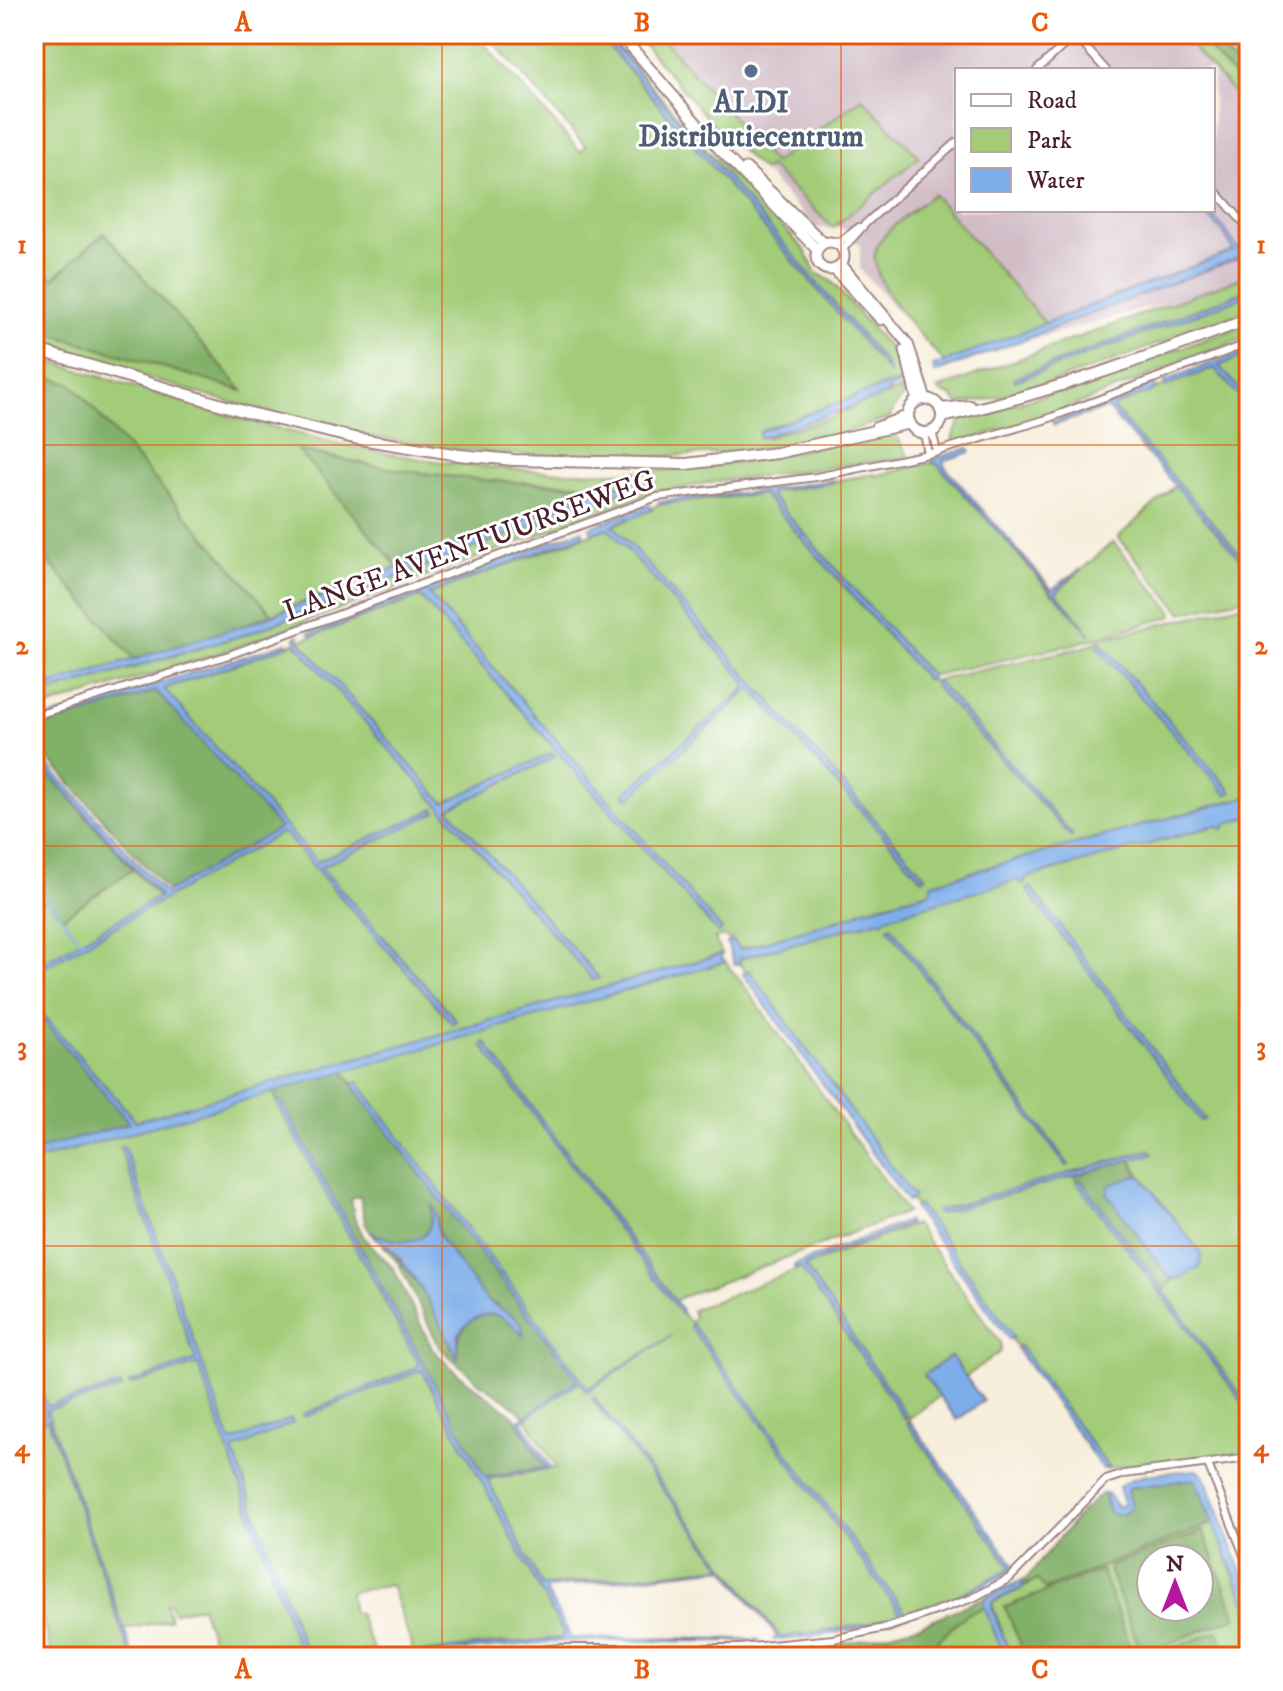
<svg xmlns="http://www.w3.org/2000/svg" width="1283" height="1691" font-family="'IM FELL DW Pica',serif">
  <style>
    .industrial { fill: #d2bdc7; fill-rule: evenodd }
    .green { fill: #a2cc78; stroke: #767652; stroke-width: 2; fill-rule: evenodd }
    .forest { fill: #81b068; stroke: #66684a; stroke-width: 2; fill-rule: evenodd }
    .water { fill: #7eaee9; stroke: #64668a; stroke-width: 2 }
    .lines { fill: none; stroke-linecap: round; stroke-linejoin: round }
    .stream { stroke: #7eaee9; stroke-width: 2 }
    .street-casing { stroke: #a08684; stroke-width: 10 }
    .secondary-casing { stroke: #a08684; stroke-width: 13 }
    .primary-casing { stroke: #a08684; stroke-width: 14 }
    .street { stroke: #fff; stroke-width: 6 }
    .secondary { stroke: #fff; stroke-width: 9 }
    .primary { stroke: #fff; stroke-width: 10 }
    .grid { fill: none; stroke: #e8590c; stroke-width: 2; stroke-opacity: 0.55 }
    .service-dot { fill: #5c6f8a; stroke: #fff; stroke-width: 3 }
    .labels { text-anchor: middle; stroke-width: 6; stroke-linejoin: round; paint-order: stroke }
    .service-label { font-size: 30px; font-weight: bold; fill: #4e5e75; stroke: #fff }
    .street-label { font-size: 30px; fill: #4a1f2b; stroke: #fff }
    .neatline { fill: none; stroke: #e8590c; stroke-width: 3 }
    .grid-label { font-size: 26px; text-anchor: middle; font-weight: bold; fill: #e8590c }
  </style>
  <rect width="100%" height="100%" fill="#fff"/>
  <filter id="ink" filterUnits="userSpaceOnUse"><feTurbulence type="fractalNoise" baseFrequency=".0125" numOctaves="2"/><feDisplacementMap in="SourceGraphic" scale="16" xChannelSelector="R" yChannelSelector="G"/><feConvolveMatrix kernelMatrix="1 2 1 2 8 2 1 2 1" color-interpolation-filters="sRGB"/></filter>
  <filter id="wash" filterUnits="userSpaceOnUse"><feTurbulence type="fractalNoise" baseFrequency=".006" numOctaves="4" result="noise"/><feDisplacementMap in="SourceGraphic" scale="32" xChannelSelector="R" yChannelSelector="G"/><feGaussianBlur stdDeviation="1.8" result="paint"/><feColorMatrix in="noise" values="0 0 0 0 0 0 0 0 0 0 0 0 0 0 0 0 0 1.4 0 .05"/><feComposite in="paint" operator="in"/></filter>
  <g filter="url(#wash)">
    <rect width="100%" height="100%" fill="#f7eedc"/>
    <path class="industrial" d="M637 34H1249V277L1200 294 945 363 860 269V245L843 228H816ZM957 70H1213V210H957Z"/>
    <path class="green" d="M34 34H476L580 152 586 147 487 34H598L888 371 885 363 604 34H607L696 138 805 250 815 272 831 281 897 357 905 381 886 385 763 430 759 433 760 436 765 438 833 417 859 404 905 388C904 401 892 406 890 418 807 447 721 456 633 457 555 458 475 454 397 441 273 420 154 379 34 344V329L242 390 104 233 52 279 34 258Z
      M635 34H658L774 163 862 98 919 157 833 228 770 167 763 171 714 126Z
      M1180 34H1195L1249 93V110Z
      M933 194 1046 324 945 363C925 339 860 278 878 244 887 228 918 207 933 194Z
      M1249 275V290L1014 379 1015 381 1249 295V310C1192 331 1134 354 1076 374 1037 387 999 400 958 404L952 396 944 394 937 389Z
      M1249 324V336L1043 418 953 444C950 433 961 428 960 418L1045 395Z
      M1249 354V597L1182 613 1118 537 1176 485 1107 408Z
      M34 357C125 383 215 413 307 436 418 464 535 476 650 471 733 468 813 447 894 432L909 457 707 483 643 496 223 652 34 711V697L247 634 636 486 488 481 386 468 299 450 398 567 272 614 72 384 34 383Z
      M929 463 944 465 963 491 1053 595 1113 542 1173 612V616L1074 644 930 676 770 495 771 492 874 474V476Z
      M763 494 926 679 933 681 1085 647 1102 639 1249 603V796L932 883 931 892 862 910 857 914 745 948 739 949 732 940 722 936 715 939 722 954 133 1123 34 1009V911L45 899 62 918 133 869 160 899 283 829 156 691 242 662 597 532C611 526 650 513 658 504Z
      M34 545 134 659 34 690Z
      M1249 817V1452L1105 1469 740 964 739 959 1017 880 1023 884 1025 878 1218 825 1225 828V824ZM1131 1159 1142 1178 1179 1279H1174L1162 1292Z
      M725 962 739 979 907 1212 682 1297 676 1300V1305L690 1323 694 1317 692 1310 915 1224 1000 1342 1001 1351 907 1420 1012 1569C941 1612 864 1633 782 1640L728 1569H712L542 1586V1592L564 1635 561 1638 414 1653 391 1585 350 1592 353 1614 358 1613 373 1649 364 1650 365 1657H218L201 1606 173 1613 170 1603 166 1604 170 1620 122 1630 132 1657H52L41 1612 34 1607V1161L272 1091 481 1480 557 1468 525 1417 443 1202 343 1071Z
      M1213 1523 1249 1610V1644L1242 1649 1244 1657H1229L1227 1653 1216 1657H1198L1224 1647 1217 1631 1152 1657H1132L1134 1656 1100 1570 1006 1607 1026 1657H1011L992 1603 1038 1580 1046 1588ZM1203 1531 1236 1617 1142 1653 1109 1567Z
      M985 1607 1004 1657H919L967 1614Z"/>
    <path class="forest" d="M1195 34H1207L1249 80V93Z
      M104 233 243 391 34 329V258L53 279Z
      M43 376 72 384 272 614 231 630 134 659 34 545V383Z
      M298 450C401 475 506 485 612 486L398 567Z
      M156 691 283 829 170 893 34 743V729Z
      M34 757 133 869 62 918 45 899 34 911Z
      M34 1009 133 1123 34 1151Z
      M343 1071 580 1380 525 1417 508 1401 481 1384 440 1348 399 1264 383 1245 392 1250 433 1305 458 1356C456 1327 472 1309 502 1316L497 1305 489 1303C473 1282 452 1260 440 1236 435 1226 436 1216 432 1206 437 1249 399 1244 371 1233L365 1223 360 1196 351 1199 354 1216 363 1236 393 1268 433 1350 458 1374 514 1416 546 1470 481 1480 272 1091Z
      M1131 1159 1139 1176 1107 1193 1169 1277 1174 1279 1162 1292 1074 1175Z
      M1195 1479 1213 1523 1045 1589 1038 1580 1023 1585 1020 1582 983 1603 985 1607 967 1614 919 1657H834L829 1646 868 1639 921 1625 1026 1579 1081 1512 1102 1493 1109 1512H1127L1129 1488Z
      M1203 1531 1236 1617 1142 1654 1108 1567ZM1151 1559H1199V1607H1151Z
      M1101 1570 1134 1656 1026 1657 1005 1607Z
      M1218 1631 1224 1647 1198 1657H1152Z"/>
    <path class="water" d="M598 34H604L641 76 885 363 890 374Z
      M1208 211 1224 228 1238 249 1248 246 1249 254 935 373 933 366 1233 251 1225 235 1205 213Z
      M1249 290V295L1015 381 1014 378Z
      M1243 351 1245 356 1219 366 1249 400V407L1214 368 1166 386 1164 381Z
      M899 383 900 385 888 390 890 394 759 438V433L763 430 887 385Z
      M1154 384 1157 389 1112 407 1249 564V569L1107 408 1054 425 1052 422Z
      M969 448 971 452 943 461 944 466 1052 589 1080 569 1056 592 1091 635 936 463 932 462V459Z
      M832 480V483L771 492 770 495 930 675 929 679H926L763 494 697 499 660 505 659 502 697 495 745 493Z
      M639 485 247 634 34 697V690L251 623 612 486Z
      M650 505 652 510 613 525 926 877 922 879 753 690H749L628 799 624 794 747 687 746 682 608 528 592 533 590 527Z
      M582 530 584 535 429 594 722 930 718 933 420 596 311 636 309 632Z
      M299 635 300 641 444 803 552 753 555 757 449 809 599 978 593 980 296 644 295 637Z
      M1100 642 1232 792 1227 795 1097 647Z
      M287 643 288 646 164 689 317 862 434 809 437 812 321 867 457 1021 452 1023 285 834 281 833 34 973V967L160 896 34 757V750L165 893 280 828 156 691 34 729V722Z
      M934 681H937L1073 835 1071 837 934 685Z
      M1249 796V817L1225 824V828L1221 829 1217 825 1026 878 1025 884 1017 880 887 917 883 922 880 920 755 954 739 959 740 964H734L727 943 732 940 739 949 745 948 857 914 862 910 930 892 932 883Z
      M1031 887 1205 1119 1201 1121 1027 890Z
      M891 926 1069 1165 1066 1166 888 928Z
      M722 954 721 959 725 962 34 1161V1151L129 1123 34 1010V1004L136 1121Z
      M749 970 914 1197 908 1202 743 974Z
      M485 1042 682 1310 681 1314 482 1045Z
      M358 1082 588 1388 671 1336 587 1392 579 1382 522 1421 551 1468 487 1479 542 1586 723 1567 592 1399 594 1397 780 1637 863 1625 901 1614 690 1327 692 1324 906 1613 953 1598 1011 1568 907 1423 910 1421 1016 1568C943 1612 859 1634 774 1640L776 1635 724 1568 549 1588 546 1591 571 1638 756 1639 761 1641H564L393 1657 474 1646 561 1638 564 1635 422 1370 304 1417 303 1414 418 1367 419 1364 277 1103 281 1101 485 1477 546 1467 518 1421 577 1380 352 1084Z
      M124 1146 231 1442 291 1419 293 1423 233 1450 307 1657H301L198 1364 130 1385 129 1383 196 1360 120 1147Z
      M1150 1150 1153 1154 938 1214 936 1211Z
      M1136 1176 1142 1177 1202 1255 1200 1267 1179 1279 1169 1277 1107 1193 1110 1185Z
      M1081 1180 1249 1406V1411L1077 1182Z
      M431 1203C439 1216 435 1221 438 1233 441 1240 485 1300 490 1303 503 1311 524 1316 523 1336 502 1310 481 1305 458 1334V1359C439 1322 423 1284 394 1252 387 1245 378 1241 371 1233 402 1245 437 1248 431 1203Z
      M919 1205 1014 1337 1009 1339 914 1208Z
      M907 1221 909 1224 805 1266 907 1416 904 1418 801 1268H794V1265Z
      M1020 1346 1108 1467 1103 1469 1016 1348Z
      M951 1356 983 1401 957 1420 924 1375Z
      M34 1371 47 1406 121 1385 122 1388 47 1410 134 1657H131L48 1420 34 1423V1420L46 1415 34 1381Z
      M1197 1470 1204 1475 1249 1590V1610L1195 1479 1129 1488 1127 1491 1132 1504 1127 1512 1117 1516 1109 1512 1104 1494 1108 1493 1117 1507 1124 1504 1119 1487C1136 1471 1175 1473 1197 1470Z
      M1020 1582 1025 1587 992 1602V1608L1011 1657H1004L983 1603 986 1598Z"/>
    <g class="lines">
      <path class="stream" d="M34 885 82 942"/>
    </g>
  </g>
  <g filter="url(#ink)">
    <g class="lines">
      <defs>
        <path id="street" d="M1074 34 1106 70
          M1037 70 1075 35
          M1213 188 1249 229
          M837 244 859 227
          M842 250 866 223 957 142
          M1248 270H1249
          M932 431 937 452
          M924 433 928 454
          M34 716 229 655 657 497 816 477 928 454 1044 420 1249 343
          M1208 1464 1249 1568
          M468 1657 559 1648H740L833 1639 889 1627 973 1598 1010 1578 1106 1480 1124 1474 1249 1458"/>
        <path id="secondary" d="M620 34 720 150 817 250
          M746 168 824 243
          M816 256a14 14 0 1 1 28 0a14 14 0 1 1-28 0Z
          M841 264 908 344 926 399
          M834 269 881 320
          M905 350 917 401"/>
        <path id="primary" d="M34 349 246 412 354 438 459 455 514 460 686 464 777 453 910 423
          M908 416a17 17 0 1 1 34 0a17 17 0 1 1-34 0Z
          M940 409 970 406
          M942 417C1047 394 1149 357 1249 319
          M876 428 908 416"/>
      </defs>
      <use href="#street" class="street-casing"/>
      <use href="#secondary" class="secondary-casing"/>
      <use href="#primary" class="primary-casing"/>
      <use href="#street" class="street"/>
      <use href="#secondary" class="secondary"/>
      <use href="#primary" class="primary"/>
    </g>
  </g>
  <path class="grid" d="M442 34V1657M841 34V1657M34 445H1249M34 846H1249M34 1246H1249"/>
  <circle class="service-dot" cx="751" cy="71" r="8"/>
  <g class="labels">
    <g class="service-label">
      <text x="751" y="112">ALDI<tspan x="751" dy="34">Distributiecentrum</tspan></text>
    </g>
    <g class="street-label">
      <text transform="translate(469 545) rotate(-20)" y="10">LANGE AVENTUURSEWEG</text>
    </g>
  </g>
  <rect width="1283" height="1691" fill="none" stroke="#fff" stroke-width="88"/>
  <rect x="955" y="68" width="260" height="144" fill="#ffffff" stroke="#b7a5aa" stroke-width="2"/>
  <rect x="971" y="94" width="40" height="12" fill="#ffffff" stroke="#b7a5aa" stroke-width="2"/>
  <text x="1027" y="108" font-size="24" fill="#4a1f2b">Road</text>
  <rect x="971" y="128" width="40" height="24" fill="#a2cc78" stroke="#b7a5aa" stroke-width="2"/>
  <text x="1027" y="148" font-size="24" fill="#4a1f2b">Park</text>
  <rect x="971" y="168" width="40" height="24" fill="#7eaee9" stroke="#b7a5aa" stroke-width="2"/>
  <text x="1027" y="188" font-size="24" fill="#4a1f2b">Water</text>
  <g transform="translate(1175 1583)"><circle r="38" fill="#ffffff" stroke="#b7a5aa" stroke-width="2"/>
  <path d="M0-6L14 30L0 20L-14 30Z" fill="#b5179e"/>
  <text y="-12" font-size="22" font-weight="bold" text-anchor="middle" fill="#4a1f2b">N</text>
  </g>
  <rect x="44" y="44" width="1195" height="1603" class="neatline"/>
  <g class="grid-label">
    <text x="243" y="31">A</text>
    <text x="642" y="31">B</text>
    <text x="1040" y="31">C</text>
    <text x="22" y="253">1</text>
    <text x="1261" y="253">1</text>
    <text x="22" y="654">2</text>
    <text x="1261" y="654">2</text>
    <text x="22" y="1055">3</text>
    <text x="1261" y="1055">3</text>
    <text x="22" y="1456">4</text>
    <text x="1261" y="1456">4</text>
    <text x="243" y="1678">A</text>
    <text x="642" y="1678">B</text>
    <text x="1040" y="1678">C</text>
  </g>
</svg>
